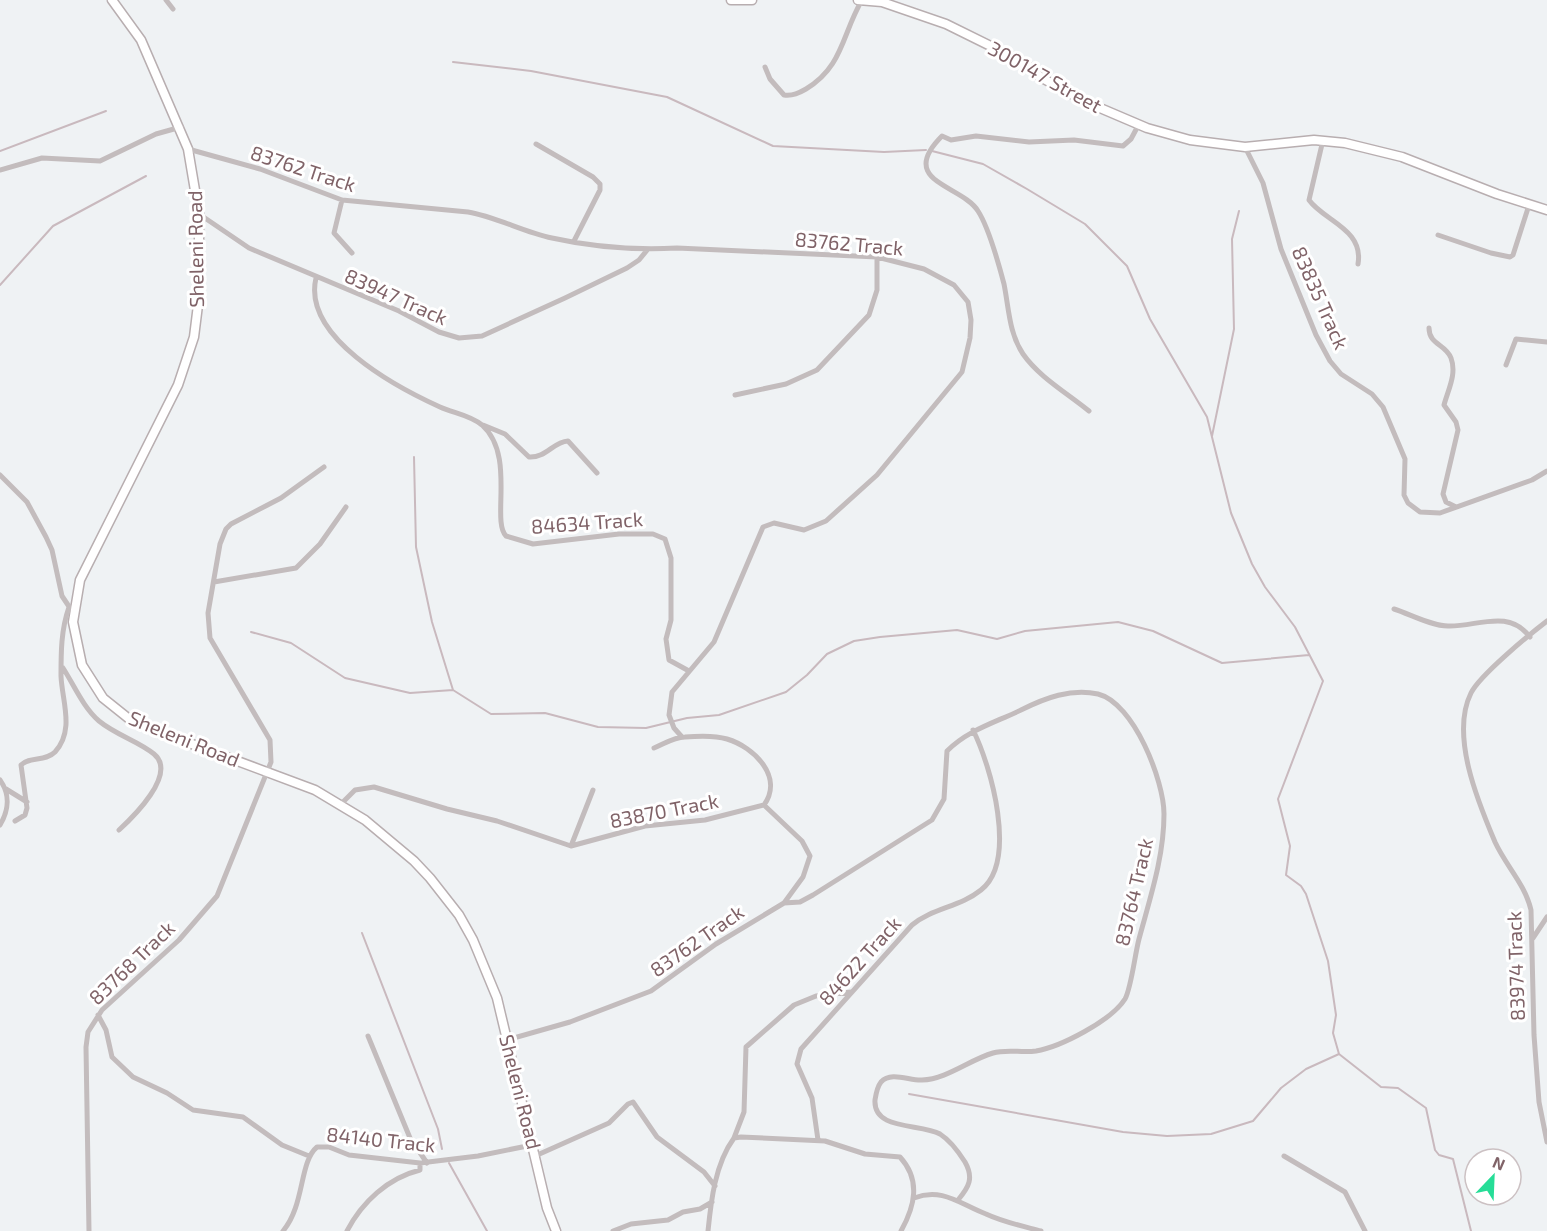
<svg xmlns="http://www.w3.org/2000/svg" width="1547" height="1231" font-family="'Exo 2',sans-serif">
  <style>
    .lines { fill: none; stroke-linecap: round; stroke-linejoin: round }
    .stream { stroke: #c9b9be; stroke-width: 2 }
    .secondary-casing { stroke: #b8aeb0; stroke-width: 11 }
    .street { stroke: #c3bcbd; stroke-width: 5 }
    .secondary { stroke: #fff; stroke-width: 8 }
    .labels { text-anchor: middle; stroke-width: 6; stroke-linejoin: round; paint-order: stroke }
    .street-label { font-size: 20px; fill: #806368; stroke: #fff }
  </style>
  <rect width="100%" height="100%" fill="#eff2f4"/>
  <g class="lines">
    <path class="stream" d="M453 62 531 71 667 97 773 146 884 152 926 150
      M0 151 106 111
      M932 151 983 164 1027 189 1085 224 1127 266 1150 319 1207 417 1231 513 1252 564 1265 587 1295 627 1323 681 1278 799 1290 846 1286 875 1301 886 1306 894 1328 961 1336 1015 1333 1033 1339 1054 1381 1087 1398 1088 1426 1108 1435 1150 1439 1155 1453 1159 1471 1231
      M0 285 53 226 146 176
      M1212 436 1234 329 1232 239 1239 211
      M414 457 416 547 432 622 453 690 491 714 545 713 598 727 646 728 687 718 719 715 786 692 807 675 827 654 854 641 880 637 957 630 997 639 1025 631 1118 622 1153 631 1222 663 1309 655
      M251 632 291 643 345 678 410 693 453 690
      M362 933 438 1129 442 1149
      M909 1094 1123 1132 1167 1136 1211 1134 1253 1121 1281 1088 1306 1069 1339 1054
      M449 1163 487 1231"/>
    <defs>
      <path id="secondary" d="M112 0 141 40 188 149 199 214V297L194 337 178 385 80 580 73 622 82 665 103 698 133 722 315 790 365 820 414 861 430 878 459 915 473 940 497 998 547 1208 556 1231
        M731 0H752
        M858 0 882 2 946 24 1021 61 1042 78 1086 102 1147 128 1190 140 1245 147 1314 140 1345 143 1402 157 1497 194 1547 210"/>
    </defs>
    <use href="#secondary" class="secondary-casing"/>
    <path class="street" d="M166 0 173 9
      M765 67 770 79 784 95C793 96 799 93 806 89 843 67 842 34 862 0
      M1323 140 1309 200C1324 221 1364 229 1358 264
      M536 144 593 177 600 184V190L574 241
      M1245 147 1263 183 1281 249 1316 335 1330 361 1341 374 1372 394 1383 407 1405 459 1404 495 1408 503 1420 512 1440 513 1532 480 1547 471
      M188 149 260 169 342 200 468 212C497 217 523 232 552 238 592 247 637 250 677 248L877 257 924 269 954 285 968 302 971 320 970 338 962 372 877 475 826 521 804 530 774 523 763 527 714 642 672 692 669 715 674 728 682 737
      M0 170 42 158 100 161 156 134 181 127
      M342 200 334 233 352 253
      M199 214 249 248 399 311 439 332 459 338 482 336 565 298 627 268 639 260 648 249
      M1438 235 1491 253 1510 257 1513 255 1529 205
      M316 278C302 337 396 387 440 407 453 413 470 415 482 425 516 455 491 521 506 536L533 544 619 534H653L665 539 671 558V620L666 639 669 660 689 671
      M1429 328C1429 345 1446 344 1451 358 1457 374 1448 390 1444 405L1456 422 1458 430 1443 494 1446 502 1454 506
      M1506 365 1516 339 1547 342
      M735 395 786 384 817 370 869 315 877 290V257
      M1089 411C1067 393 1039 377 1023 354 1009 333 1009 309 1004 284 999 265 989 228 978 211 962 185 896 182 942 136L951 140 976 136 1029 142 1074 140 1123 146 1131 139 1139 124
      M483 425 505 434 529 457C546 458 553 442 568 441L597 473
      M0 475 27 502 46 537 52 550 62 596 70 608
      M214 582 296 568 320 544 346 507
      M1394 609C1410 614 1431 626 1448 626 1477 627 1508 608 1530 637
      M1547 621C1530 634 1480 675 1471 693 1450 735 1478 802 1495 842 1506 866 1525 884 1531 910L1534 1035 1539 1102 1547 1142
      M63 668C74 685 83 707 99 721 116 735 138 741 154 754 178 774 132 818 119 830
      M0 780C10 794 9 810 0 825
      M6 789 27 802
      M341 804 355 790 374 787 447 809 497 821 571 846 645 826 705 820 764 805C784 777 754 747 727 739 714 735 697 736 685 737 674 737 664 744 654 748
      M15 821 25 815 27 808 21 765C30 756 45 762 55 752 75 730 62 701 61 676 61 652 61 630 69 607
      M571 846 593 790
      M784 903 800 902 813 895 932 820 944 799 947 751C968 730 994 723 1021 710 1045 698 1071 688 1098 694 1134 703 1164 781 1164 814 1164 857 1150 898 1139 939 1135 954 1131 989 1125 999 1111 1021 1060 1047 1036 1051 1022 1053 1006 1049 993 1053 969 1060 947 1079 922 1080 910 1081 891 1071 881 1082 877 1087 876 1094 875 1100 873 1131 921 1123 940 1134 951 1141 958 1151 965 1162 974 1178 969 1187 958 1200
      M1533 938 1547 917
      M98 1015 106 1030 112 1057 133 1077 167 1093 193 1110 243 1117 282 1145 309 1156
      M368 1036 410 1138 427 1163
      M507 1040 570 1022 651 991 716 944 784 903 803 877 810 856 802 841 764 805
      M734 1138 744 1112 746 1047 794 1005 816 996 851 992
      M818 1140 812 1098 797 1064 801 1049 912 925C932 908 960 907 981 890 1018 861 991 766 973 730
      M535 1156 609 1123 628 1104 633 1102 657 1137 704 1172 715 1186
      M1284 1156 1345 1192 1365 1231
      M914 1198C942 1187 960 1204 986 1214 1003 1222 1022 1226 1041 1231
      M89 1231 86 1047 88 1032 102 1010 179 940 217 896 271 762 270 740 210 638 208 613 220 544 226 529 231 524 281 498 324 467
      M283 1231C305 1205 299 1162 317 1147H329L349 1155 420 1163 478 1156 532 1145
      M347 1231C362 1202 388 1178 420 1170V1163
      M613 1231 631 1224 668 1220 683 1212 700 1209 712 1202
      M708 1231C711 1201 715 1164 734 1138L741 1137 825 1141 865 1154 900 1157C921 1180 915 1206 901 1231"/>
    <use href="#secondary" class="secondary"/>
  </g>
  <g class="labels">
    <g class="street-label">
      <text transform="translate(1045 77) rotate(29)" y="7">300147 Street</text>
      <text transform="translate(303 169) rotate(18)" y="7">83762 Track</text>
      <text transform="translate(849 244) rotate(5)" y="7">83762 Track</text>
      <text transform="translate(196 249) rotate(-91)" y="7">Sheleni Road</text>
      <text transform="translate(396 297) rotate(24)" y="7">83947 Track</text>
      <text transform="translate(1320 298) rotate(66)" y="7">83835 Track</text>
      <text transform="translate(587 523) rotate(-4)" y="7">84634 Track</text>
      <text transform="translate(184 739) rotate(22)" y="7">Sheleni Road</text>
      <text transform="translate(664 811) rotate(-11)" y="7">83870 Track</text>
      <text transform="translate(1134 892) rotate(-77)" y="7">83764 Track</text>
      <text transform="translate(697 941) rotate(-35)" y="7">83762 Track</text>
      <text transform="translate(860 961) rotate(-48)" y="7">84622 Track</text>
      <text transform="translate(132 963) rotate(-44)" y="7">83768 Track</text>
      <text transform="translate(1516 966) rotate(-92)" y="7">83974 Track</text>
      <text transform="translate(520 1092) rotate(76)" y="7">Sheleni Road</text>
      <text transform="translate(381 1140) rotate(6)" y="7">84140 Track</text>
    </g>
  </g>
  <g transform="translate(1493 1177) rotate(23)"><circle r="28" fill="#ffffff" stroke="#ccc1c3" stroke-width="1.5"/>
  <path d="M0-4.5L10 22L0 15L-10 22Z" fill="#26dd97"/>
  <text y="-9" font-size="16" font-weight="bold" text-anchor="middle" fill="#806368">N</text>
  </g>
</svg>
